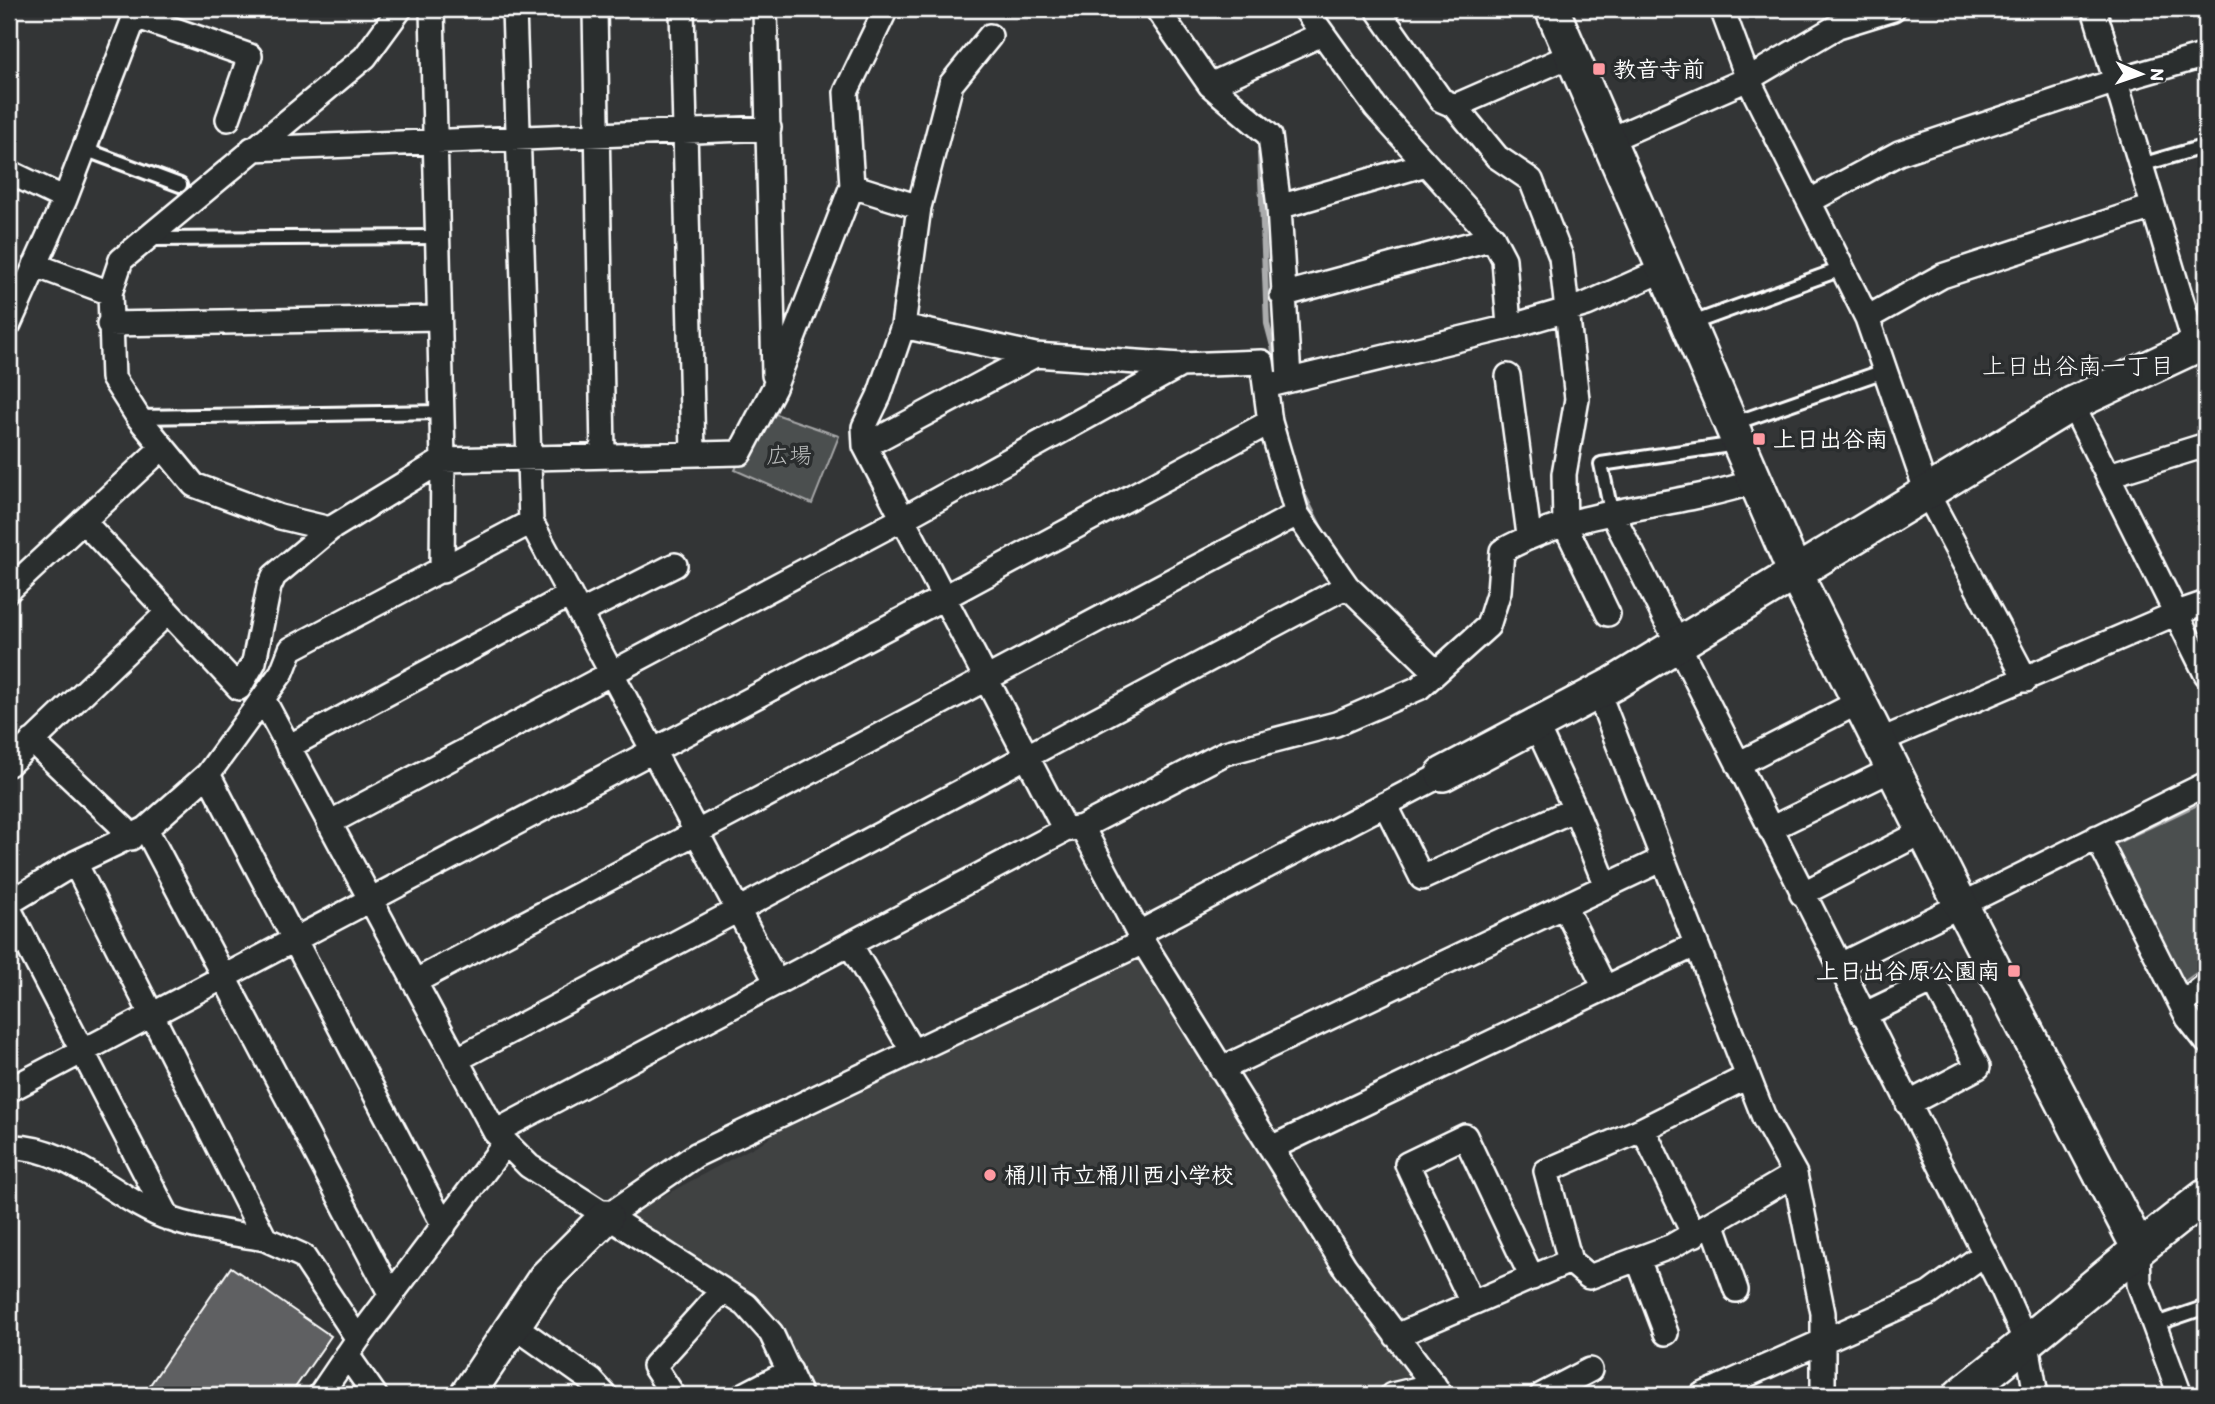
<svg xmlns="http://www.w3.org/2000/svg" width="2215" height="1404" font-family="Itim,'Klee One',sans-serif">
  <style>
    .built { fill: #404243 }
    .green { fill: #4c4f50; stroke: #a6a7a8; stroke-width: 2 }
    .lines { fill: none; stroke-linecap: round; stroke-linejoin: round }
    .stream { stroke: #abacad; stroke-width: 6 }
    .building { fill: #5f6162; stroke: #fff; stroke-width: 2 }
    .lane-casing { stroke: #fff; stroke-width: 18 }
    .street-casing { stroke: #fff; stroke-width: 28 }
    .secondary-casing { stroke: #fff; stroke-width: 38 }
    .lane { stroke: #2a2d2e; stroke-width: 12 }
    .street { stroke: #2a2d2e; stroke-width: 23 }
    .secondary { stroke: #2a2d2e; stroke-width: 33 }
    .poi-dot { fill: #ff9aa2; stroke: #2a2d2e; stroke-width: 2.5 }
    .labels { text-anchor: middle; stroke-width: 7; stroke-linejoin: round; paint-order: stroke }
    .poi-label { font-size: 23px; font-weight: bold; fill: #fff; stroke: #2a2d2e; text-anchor: start }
    .park-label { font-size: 23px; fill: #b7b9b9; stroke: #2a2d2e }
    .neighbourhood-label { font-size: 24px; fill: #fff; stroke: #2a2d2e }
  </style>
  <rect width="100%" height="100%" fill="#333536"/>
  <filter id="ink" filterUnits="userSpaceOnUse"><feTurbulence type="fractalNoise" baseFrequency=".0143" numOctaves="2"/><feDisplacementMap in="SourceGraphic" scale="14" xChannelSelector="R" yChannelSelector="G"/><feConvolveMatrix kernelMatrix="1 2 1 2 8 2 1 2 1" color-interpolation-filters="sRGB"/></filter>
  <g filter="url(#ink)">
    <path class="built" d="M1136 957 1144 958 1366 1318 1413 1377 1411 1385 1366 1395H813L784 1331 739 1288 631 1226 632 1213 770 1138 773 1129Z"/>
    <path class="green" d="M764 410 839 436 812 504 735 470Z
      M2206 801V966L2182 983 2113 845Z"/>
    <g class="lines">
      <path class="stream" d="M1260 153 1267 324 1275 354 1276 378
        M1301 490 1321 530"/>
    </g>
    <path class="building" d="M231 1267 331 1336 290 1395H143Z"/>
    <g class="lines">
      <defs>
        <path id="lane" d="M84 149 180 185
          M2141 165 2206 146
          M151 239 437 237
          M1690 324 1844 268
          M138 417 442 412
          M1732 424 1884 371
          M1611 511 1601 464 1723 446 1737 438
          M2156 1324 2206 1307"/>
        <path id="street" d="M400 9 365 57 121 260 110 293 113 378 138 417 194 485 280 517 330 529 443 460 740 453 774 388 852 186 846 92 886 9
          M432 9 443 460 442 571
          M514 9 531 522 777 983
          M595 9 603 454
          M682 9 693 452
          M765 9 774 375
          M1157 9 1210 85 1270 136 1279 207 1289 379
          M1305 9 1376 108 1493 238 1504 259 1509 327
          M1377 9 1441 100 1455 106 1497 157 1531 180 1561 257 1577 399 1564 474 1565 525 1608 614
          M1722 9 1748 79 1867 318 1927 493 2026 680
          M2094 9 2195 345
          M135 16 250 56 228 119
          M1210 85 1322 34
          M1455 106 1572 55
          M1609 140 1748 79 1838 26 1893 9
          M252 149 769 128
          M9 172 65 199
          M852 186 919 207
          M1810 201 1899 153 2116 81 2206 55
          M1279 207 1426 164
          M35 265 110 293
          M1282 295 1493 238
          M1867 318 1942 276 2153 207
          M9 324 65 199 135 16V9
          M109 324 439 318
          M903 326 1035 355 1181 365 1262 362 1270 422 1297 514 1347 586 1436 672
          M1035 355 865 446 1065 830
          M1508 376 1529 535
          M1274 384 1509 327 1587 304 1663 270
          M2072 404 2206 674
          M865 446 864 427 879 396 903 326 919 207 951 84 990 36
          M2109 475 2206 445
          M1611 511 2003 1290 2027 1344 2036 1395
          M83 521 239 688 254 662 269 587 274 576 330 529
          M9 590 163 447
          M580 613 675 565
          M1598 692 1765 1120 1795 1174 1823 1313V1395
          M263 699 495 1132 529 1166 746 1305 771 1333 800 1395
          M32 741 124 828 131 838
          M1879 741 2177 613 2206 603
          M288 747 570 595
          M9 764 168 612
          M1738 764 1859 702
          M208 774 444 1226
          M1385 804 1422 878 1575 809 1536 725
          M1575 809 1606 886
          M329 823 904 518 1181 365
          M1082 827 1143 942 1345 1267 1441 1395
          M146 829 391 1295
          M1770 829 1893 769
          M2097 837 2188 1018 2206 1041
          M75 863 265 1239 303 1256 358 1339
          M1802 894 1924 831
          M9 903 75 863 146 829 208 774 282 672 291 649 531 522
          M1564 906 1605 988
          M9 909 169 1219
          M1139 933 1443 774
          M850 944 913 1052
          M1838 966 2206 784
          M414 982 1297 514
          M2182 1004 2206 985
          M1863 1015 1934 981 1978 1067 1908 1104
          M456 1060 1347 586
          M1221 1069 1661 860
          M9 1090 945 597 1270 422
          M1643 1129 1694 1235
          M495 1132 1065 830 1082 827 1225 753 1336 724 1419 688 1488 626 1499 591 1502 551C1581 506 1672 509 1756 481
          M9 1147C68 1144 116 1201 170 1219 200 1230 234 1233 265 1239
          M1271 1148 1695 945
          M606 1217 696 1155 1143 942
          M1713 1225 1736 1290
          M2138 1247 2139 1284 2180 1395
          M1638 1259 1666 1333
          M1570 1261 1546 1171 1643 1129 1747 1077
          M1472 1303 1407 1164 1465 1136 1532 1278
          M513 1325 592 1381 605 1395
          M1396 1336 1570 1261 1589 1277 1672 1246 1795 1174
          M347 1355 375 1395
          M320 1395 358 1339 504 1145
          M673 1395 654 1366 722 1291
          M744 1395 790 1371
          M1392 1395 1434 1385
          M1542 1395 1590 1370
          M1702 1395 1929 1294 1984 1254"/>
        <path id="secondary" d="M1552 9 1795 573 1961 905 2138 1247
          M1443 774 1613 684 2072 404 2206 341
          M467 1395 545 1278 606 1217
          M1960 1395C2044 1331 2121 1260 2206 1196"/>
      </defs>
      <use href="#lane" class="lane-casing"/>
      <use href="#street" class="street-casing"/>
      <use href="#secondary" class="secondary-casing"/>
      <use href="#lane" class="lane"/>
      <use href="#street" class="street"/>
      <use href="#secondary" class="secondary"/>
    </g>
  </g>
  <g class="poi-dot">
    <rect x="1592" y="62" width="14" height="14" rx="3.5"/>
    <rect x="1752" y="432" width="14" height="14" rx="3.5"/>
    <rect x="2007" y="964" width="14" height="14" rx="3.5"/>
    <circle cx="990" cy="1175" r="7"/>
  </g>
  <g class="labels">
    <g class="poi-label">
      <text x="1613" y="77">教音寺前</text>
      <text x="1773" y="447">上日出谷南</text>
      <text x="2000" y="979" text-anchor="end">上日出谷原公園南</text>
      <text x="1004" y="1183">桶川市立桶川西小学校</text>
    </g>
    <g class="park-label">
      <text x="789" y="463">広場</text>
    </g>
    <g class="neighbourhood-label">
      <text x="2078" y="374">上日出谷南一丁目</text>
    </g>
  </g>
  <rect width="2215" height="1404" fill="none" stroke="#2a2d2e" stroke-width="35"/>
  <rect x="18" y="18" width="2180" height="1369" fill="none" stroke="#fff" stroke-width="2.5" filter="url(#ink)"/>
  <g transform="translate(2141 74) rotate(92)" stroke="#2a2d2e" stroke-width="5" paint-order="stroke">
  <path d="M0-5L12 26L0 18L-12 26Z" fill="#ffffff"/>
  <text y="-10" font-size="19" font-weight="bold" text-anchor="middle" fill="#ffffff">N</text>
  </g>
</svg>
